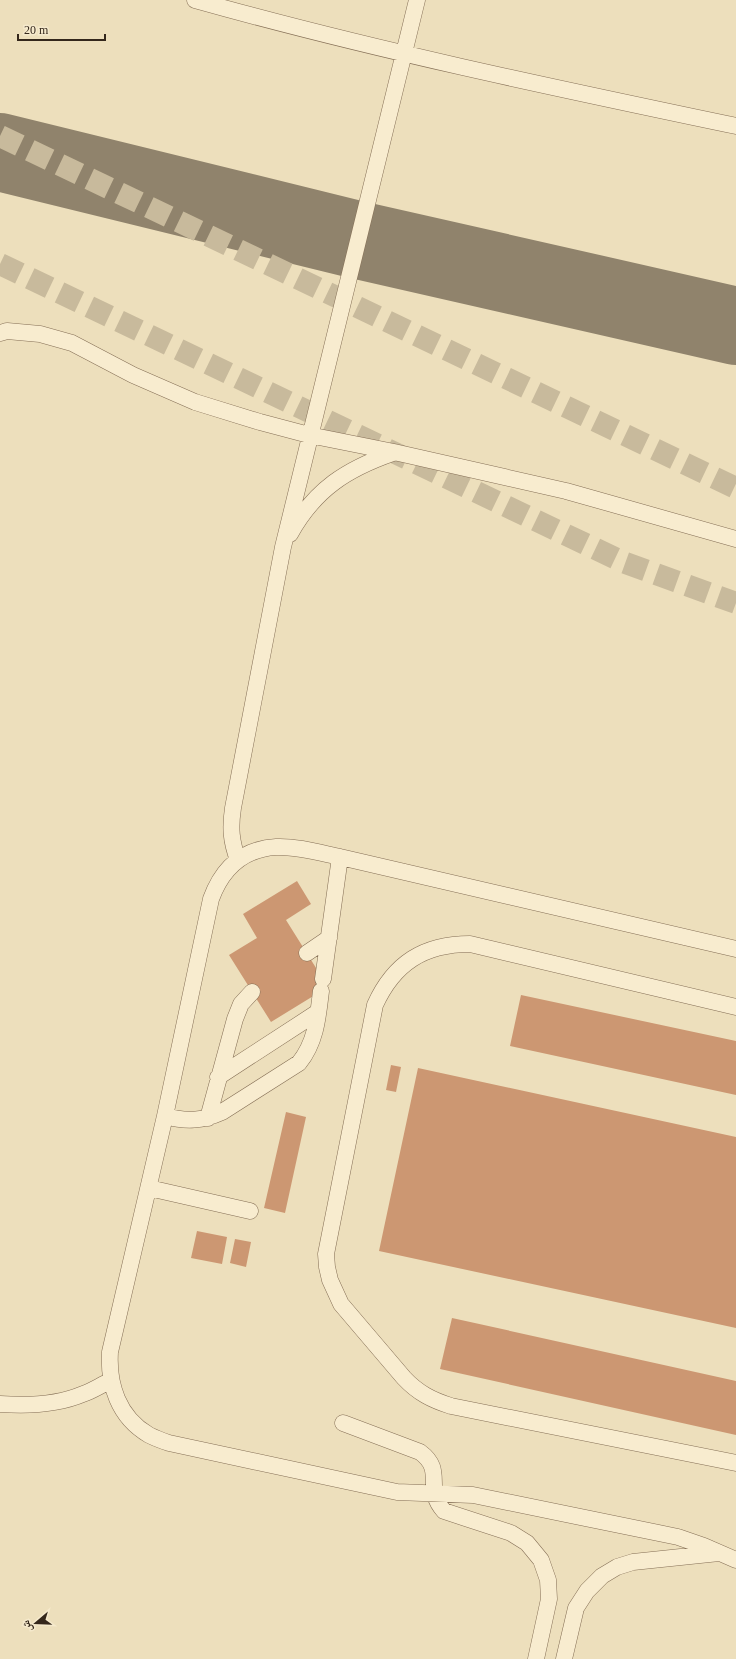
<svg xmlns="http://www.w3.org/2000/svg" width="736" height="1659" font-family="'Times New Roman','Noto Naskh Arabic',serif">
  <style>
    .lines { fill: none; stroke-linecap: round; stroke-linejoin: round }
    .taxiway { stroke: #90836c; stroke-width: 78 }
    .building { fill: #cc9772 }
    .primary-tunnel { stroke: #c8ba9c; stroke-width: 22; stroke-dasharray: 22 11; stroke-linecap: butt }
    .lane-casing { stroke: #856f56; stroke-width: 17 }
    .lane { stroke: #f8eccf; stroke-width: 16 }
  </style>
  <rect width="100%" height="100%" fill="#eddfbc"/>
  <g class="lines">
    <path class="taxiway" d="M0 152 358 240 736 326"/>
  </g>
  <path class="building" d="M297 881 311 904 286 920 328 987 271 1022 229 955 257 938 243 914Z
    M521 995 736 1041V1095L510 1046Z
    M391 1065 401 1067 396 1092 386 1090Z
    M418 1068 736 1137V1328L379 1251Z
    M286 1112 306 1117 285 1213 264 1208Z
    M197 1231 227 1237 222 1264 191 1258Z
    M235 1239 251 1242 246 1267 230 1263Z
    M452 1318 736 1381V1435L440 1369Z"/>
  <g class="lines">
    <path class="primary-tunnel" d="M0 136 736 488
      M0 264 623 562 736 603"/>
    <defs>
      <path id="lane" d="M195 0C373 50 555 88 736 126
        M0 333 7 331 40 334 72 343 133 375 195 402 260 422 309 435 394 452 566 491 736 539
        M290 534C315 489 347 469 393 453
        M238 860C231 841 230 828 233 808L283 547 417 0
        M736 949 340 857C321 853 296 846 276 847 242 849 222 869 211 899L165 1116 110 1352C108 1384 118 1417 149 1435 155 1438 163 1441 169 1443L397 1492 473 1495 678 1537 704 1546 736 1560
        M307 953 329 938
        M323 979 340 857
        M736 1007 470 944C424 944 394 963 375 1005L326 1254 327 1267 330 1280 341 1304 404 1378C418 1393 432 1400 451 1406L736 1463
        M218 1077 318 1012
        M165 1116C186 1122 202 1121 222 1112L299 1063C316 1042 318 1017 321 991
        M208 1118 235 1019 241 1004 252 992
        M149 1188 250 1211
        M0 1404C27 1406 57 1405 83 1394 92 1391 101 1385 110 1381
        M343 1423 420 1452C446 1471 423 1488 444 1511L511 1533 527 1543 541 1560 548 1580 549 1599 536 1659
        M564 1659 576 1608 587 1591 602 1576 617 1567 633 1562 719 1553"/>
    </defs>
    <use href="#lane" class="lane-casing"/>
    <use href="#lane" class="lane"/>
  </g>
  <g transform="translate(36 1623) rotate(251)" stroke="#f5e9cc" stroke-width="3" paint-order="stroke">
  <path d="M0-3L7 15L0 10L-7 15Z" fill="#34271b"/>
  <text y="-6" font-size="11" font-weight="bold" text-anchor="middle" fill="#34271b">ش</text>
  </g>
  <path d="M18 34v6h87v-6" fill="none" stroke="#34271b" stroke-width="2"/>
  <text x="24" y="34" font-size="12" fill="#34271b" stroke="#f5e9cc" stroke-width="3" paint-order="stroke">20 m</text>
</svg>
